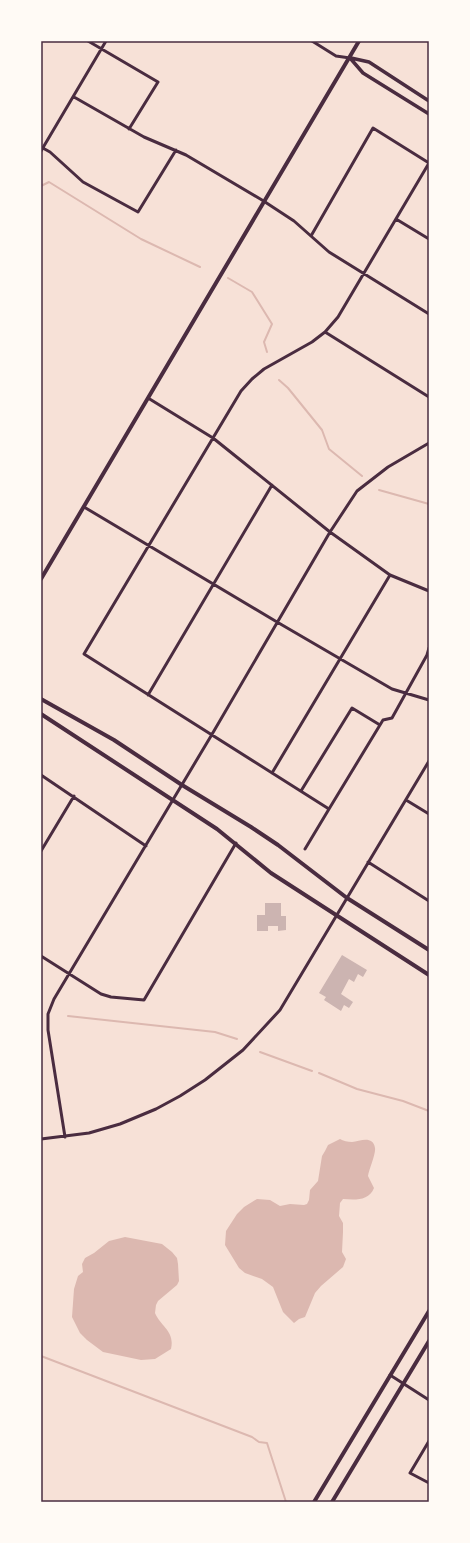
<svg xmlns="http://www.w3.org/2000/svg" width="470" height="1543" font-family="Mulish,sans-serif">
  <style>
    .water { fill: #dcb8b0 }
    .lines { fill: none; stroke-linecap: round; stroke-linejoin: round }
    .stream { stroke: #dcb8b0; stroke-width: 2 }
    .building { fill: #ccb4b1 }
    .minor { stroke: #4a2c40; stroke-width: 3 }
    .tertiary { stroke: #4a2c40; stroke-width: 3.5 }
    .secondary { stroke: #4a2c40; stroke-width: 4 }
    .neatline { fill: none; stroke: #4a2c40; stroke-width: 1.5 }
  </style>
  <rect width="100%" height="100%" fill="#f7e1d7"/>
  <path class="water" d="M340 1139C343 1141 348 1142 352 1142 360 1141 373 1135 375 1148 376 1154 369 1169 368 1176L374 1188C369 1201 355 1200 343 1199L340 1203 339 1216 343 1223V1232L342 1252 346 1259 343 1267 321 1286 315 1293 305 1317 299 1319 294 1323 283 1312 273 1287 262 1279 245 1273 239 1268 225 1245 226 1231 237 1214 244 1207 257 1199 270 1200 280 1206 290 1204 304 1205 307 1204 309 1200 310 1190 318 1181 322 1156 325 1151 328 1145Z
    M125 1237 162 1244 172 1252 177 1258 178 1264 179 1281 177 1285 158 1301 156 1305 155 1313C161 1327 175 1331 171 1349L155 1359 141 1360 103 1352 87 1340 80 1333 72 1317 74 1289 78 1276 83 1272 82 1264 85 1258 94 1253 109 1241Z"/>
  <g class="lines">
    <path class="stream" d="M41 186 49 182 141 239 200 267
      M228 278 252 292 272 324 264 342 267 352
      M279 380 288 388 322 430 329 449 362 476
      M379 490 429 504
      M68 1016 215 1032 237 1039
      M260 1052 312 1071
      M319 1073 357 1089 403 1101 429 1111
      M41 1356 252 1437 259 1442 267 1443 286 1502"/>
  </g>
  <path class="building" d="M265 903H281V916H286V930L278 931V926H268V931H257V915H265Z
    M342 955 367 970 363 977 358 974 354 982 349 979 341 994 353 1002 349 1008 344 1005 341 1011 324 1000 326 997 319 993Z"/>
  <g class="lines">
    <path class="minor" d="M88 41 158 82 129 129
      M312 41 336 56 350 58
      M74 97 144 137 186 155 262 200 294 221 329 252 429 314
      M41 147 50 152 83 182 138 212 176 150
      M41 151 106 41
      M429 163 338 317 325 332 312 342 264 369 252 379 241 391 84 654 329 809 383 720 392 718 427 655 429 648
      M396 219 429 239
      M311 236 373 128 429 163
      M325 332 429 397
      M148 398 213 438 330 532 390 575 429 591
      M84 507 277 622 392 689 429 700
      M148 695 272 485
      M272 773 390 575
      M41 775 146 846
      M301 791 352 708 380 725
      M406 800 429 814
      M305 849 329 809
      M41 851 74 796
      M368 862 429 901
      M41 956 101 994 111 997 144 1000 236 843
      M65 1137 48 1030V1014L54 999 211 736 330 532 357 491 388 467 429 443
      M41 1139 89 1133 120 1124 156 1109 180 1096 205 1080 243 1050 280 1010 429 761
      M390 1375 429 1400
      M429 1441 410 1473 429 1483"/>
    <path class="tertiary" d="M350 58 363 73 429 114
      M351 58 369 62 429 101"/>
    <path class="secondary" d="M41 579 359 41
      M41 699 114 740 182 785 251 827 278 845 347 898 429 950
      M41 714 217 829 271 873 429 975
      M314 1502 429 1311
      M332 1502 429 1341"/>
  </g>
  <rect width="470" height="1543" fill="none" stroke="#fffaf5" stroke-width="84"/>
  <rect x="42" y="42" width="386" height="1459" class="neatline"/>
</svg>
